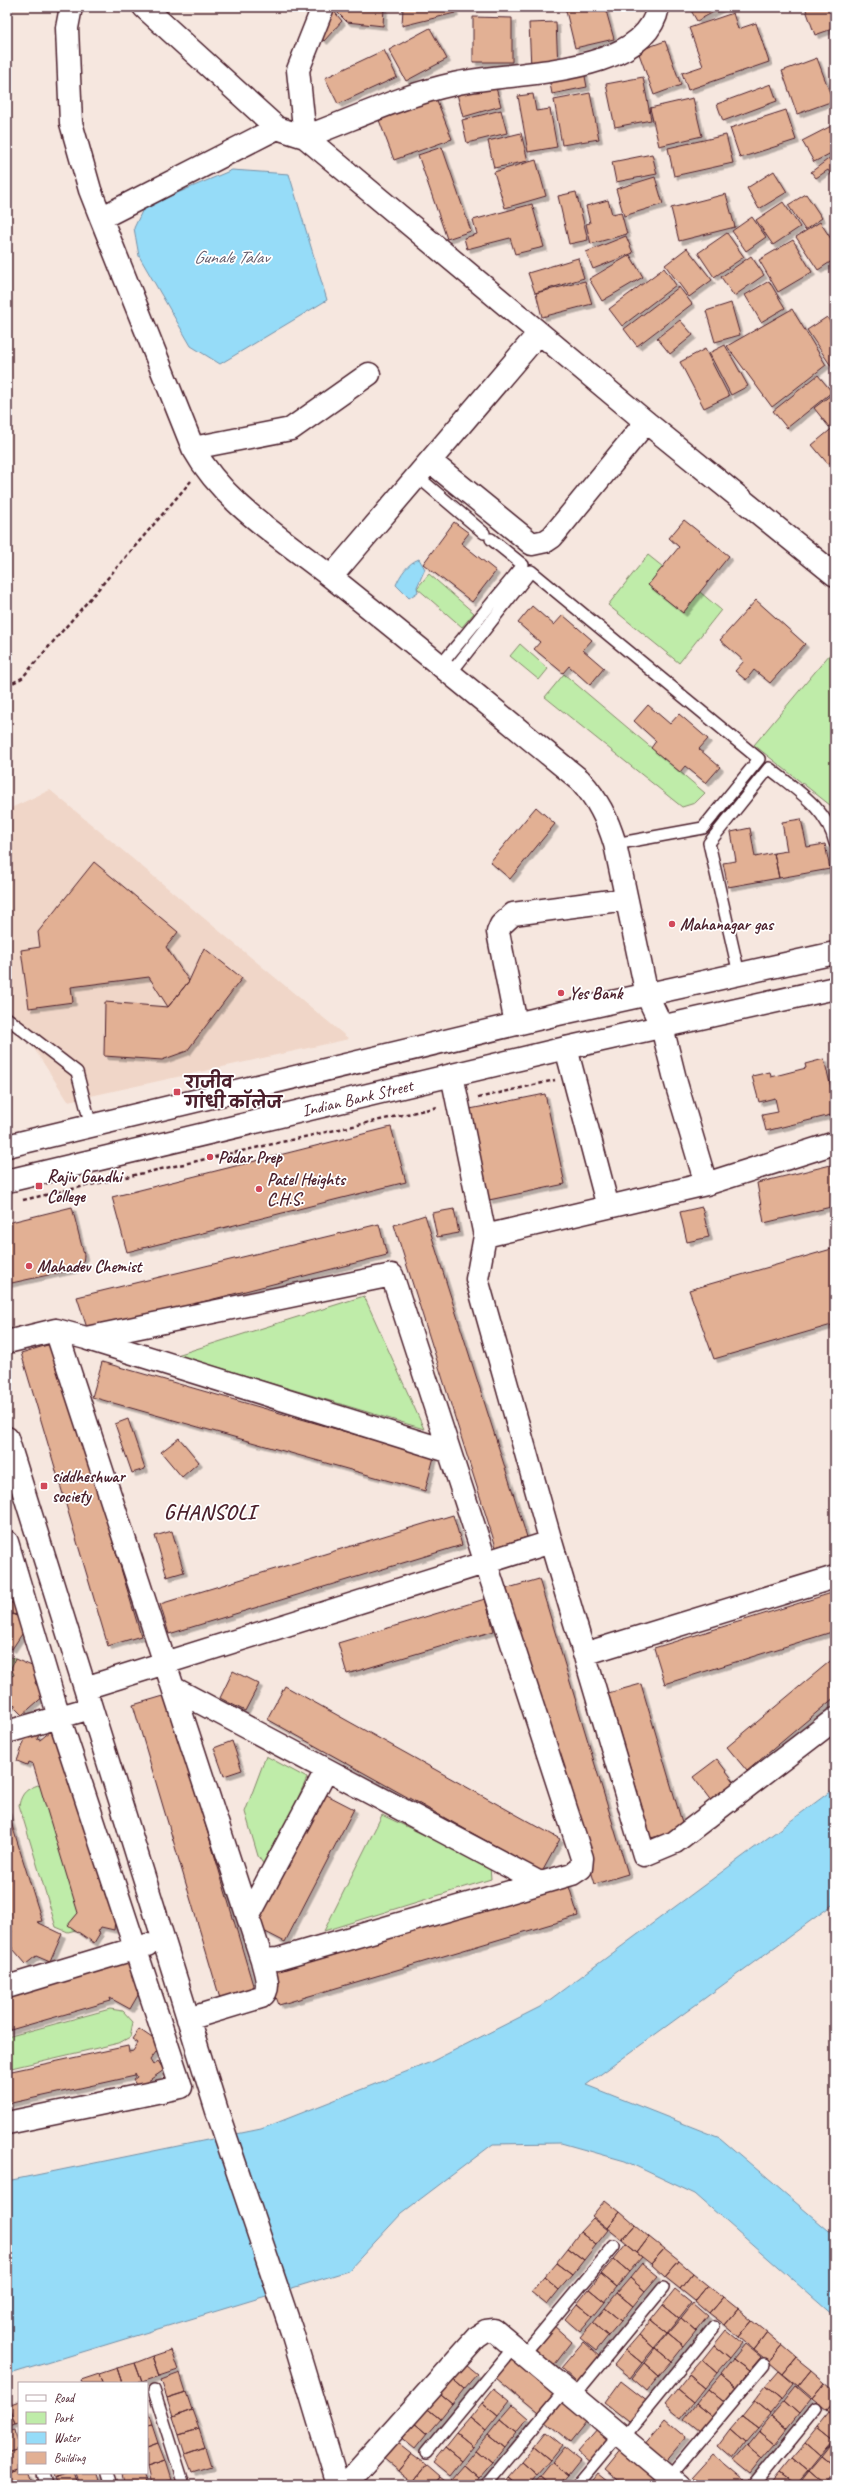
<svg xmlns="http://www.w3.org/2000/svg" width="842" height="2492" font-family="Caveat,'Playpen Sans Deva',sans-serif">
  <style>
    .built { fill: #f0d6c8 }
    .green { fill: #bfeca9; stroke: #84866a }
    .water { fill: #96dcf8; stroke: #7890a6 }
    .building { fill: #e2b094; stroke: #4a1f2b; filter: url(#shadow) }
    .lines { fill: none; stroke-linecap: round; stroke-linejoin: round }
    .lane-casing { stroke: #4a1f2b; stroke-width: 14 }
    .street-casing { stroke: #4a1f2b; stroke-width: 25 }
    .secondary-casing { stroke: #4a1f2b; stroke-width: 25 }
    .path { stroke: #4a1f2b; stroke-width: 2.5; stroke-dasharray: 4 3; stroke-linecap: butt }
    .lane { stroke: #fff; stroke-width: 11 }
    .street { stroke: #fff; stroke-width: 22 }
    .secondary { stroke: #fff; stroke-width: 22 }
    .poi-dot { fill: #d1495b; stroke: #fff; stroke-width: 1.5 }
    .labels { text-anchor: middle; stroke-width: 3.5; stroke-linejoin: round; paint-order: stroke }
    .poi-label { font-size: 17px; font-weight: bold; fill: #4a1f2b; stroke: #fff; text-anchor: start }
    .street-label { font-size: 17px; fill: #4a1f2b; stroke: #fff }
    .water-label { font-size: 18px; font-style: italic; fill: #615868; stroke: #fff }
    .district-label { font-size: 21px; font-weight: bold; letter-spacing: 1px; fill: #4a1f2b; stroke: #fff }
  </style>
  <defs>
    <filter id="shadow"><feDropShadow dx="3.5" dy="3.5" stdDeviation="0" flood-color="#0004"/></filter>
  </defs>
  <rect width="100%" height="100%" fill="#f6e7df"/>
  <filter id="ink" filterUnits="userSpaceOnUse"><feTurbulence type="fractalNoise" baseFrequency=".025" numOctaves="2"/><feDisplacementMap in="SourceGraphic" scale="8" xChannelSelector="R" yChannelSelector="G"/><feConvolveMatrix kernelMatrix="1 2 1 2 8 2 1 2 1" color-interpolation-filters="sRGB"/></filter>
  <g filter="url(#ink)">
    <path class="built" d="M50 790 349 1039 68 1101 7 1007V812L13 807Z"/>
    <path class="green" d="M648 555 663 567 648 585 683 613 700 592 721 610 679 663 608 605Z
      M429 574 474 613 462 627 417 588Z
      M520 644 548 669 539 680 510 656Z
      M835 648V809L754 745Z
      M564 674 705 793 695 803 682 807 545 697Z
      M364 1296 424 1429 177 1355Z
      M7 1656 14 1658 21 1668 7 1685Z
      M266 1756 307 1778 266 1868 258 1856 245 1812Z
      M38 1785 47 1793 84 1910 76 1930 68 1932 56 1927 19 1805C22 1792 27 1789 38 1785Z
      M382 1815 490 1866 491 1879 324 1931Z
      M110 2009 123 2011 133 2022 130 2037 119 2043 7 2069V2037Z"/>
    <path class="water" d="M232 170 289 174 327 300 220 364 191 346 139 256 134 228 144 207Z
      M419 559 425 569 417 587 418 592 409 598 396 585C400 575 408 563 419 559Z
      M835 1788V1903L586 2085 720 2138 835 2236V2317L695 2194 625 2161 561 2143 493 2144 402 2213 348 2271 7 2375V2181L261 2129 431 2062 540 2007Z"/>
    <path class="building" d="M332 7H384L383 26 347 22Z
      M403 7H453L455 13 402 26Z
      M565 7H605L614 39 575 48Z
      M689 7H723L697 21Z
      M805 7H835V28L815 35Z
      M332 9 342 21 324 41 316 32Z
      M733 13 738 29 756 23 769 62 688 90 682 73 703 66 689 28Z
      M473 17 512 18V62H473Z
      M556 22 558 67 531 68 529 23Z
      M430 28 447 59 406 81 389 50Z
      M665 41 681 85 654 95 638 51Z
      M384 50 397 77 338 104 325 78Z
      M817 58 833 101 797 114 782 71Z
      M583 66 587 87 552 94 548 73Z
      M643 77 651 120 615 127 606 84Z
      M495 84 501 106 463 117 457 94Z
      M771 84 777 101 723 121 717 104Z
      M590 93 599 139 562 145 554 100Z
      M533 94 536 111 550 109 557 147 528 152 518 96Z
      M436 98 452 139 394 160 379 120Z
      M693 98 702 136 659 146 650 108Z
      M501 110 507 133 467 143 462 120Z
      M786 110 796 140 740 158 730 128Z
      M835 124V151L814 162 802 141Z
      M521 133 528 161 494 168 488 141Z
      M726 135 733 163 674 176 668 148Z
      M442 147 471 231 447 239 418 155Z
      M652 154 657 174 616 182 612 162Z
      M835 154V180L828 170 816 178 811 172Z
      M536 160 546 196 505 208 494 172Z
      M774 171 787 192 759 209 747 188Z
      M655 177 663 204 624 216 616 189Z
      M576 192 588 240 569 244 558 196Z
      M726 194 735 227 679 241 671 208Z
      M806 194 822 218 805 230 788 205Z
      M608 200 612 214 621 212 627 234 591 244 586 224 590 223 586 206Z
      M783 202 800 227 773 245 756 220Z
      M532 204 544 247 515 254 510 238 467 249 464 238 477 234 473 220Z
      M752 217 766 237 746 251 732 231Z
      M820 222 835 245V259L818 270 796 237Z
      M727 233 744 257 714 277 698 253Z
      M626 236 633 253 593 269 586 252Z
      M793 240 812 272 778 292 759 260Z
      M687 248 712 280 689 297 665 265Z
      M630 255 643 277 602 301 589 279Z
      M751 256 764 275 734 296 721 277Z
      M578 258 584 278 535 293 528 273Z
      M664 268 676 285 622 326 609 309Z
      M585 281 592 304 542 317 536 293Z
      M769 281 785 308 761 322 745 295Z
      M679 287 692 304 637 346 624 329Z
      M731 303 740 335 715 342 706 311Z
      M792 309 826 365 772 407 727 346Z
      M827 317 835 330 833 369 807 330Z
      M680 320 693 335 670 354 657 338Z
      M725 345 748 386 731 395 709 353Z
      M705 349 729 396 704 408 680 362Z
      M818 375 832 392 787 428 773 411Z
      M831 395 835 400V422L829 427 814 408Z
      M835 426V458L828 464 812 445Z
      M684 520 729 556 683 613 648 585 679 547 669 538Z
      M454 522 469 533 461 543 496 571 472 602 423 564Z
      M756 600 805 644 770 683 754 670 746 680 735 671 744 661 720 640Z
      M532 606 554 625 563 615 592 640 583 650 604 668 590 685 569 666 563 673 534 649 540 642 518 623Z
      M648 705 670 724 679 714 708 739 699 749 720 767 706 783 685 766 680 772 651 748 656 741 634 721Z
      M536 807 555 824 510 879 490 862Z
      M801 819 807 847 825 844 830 869 779 878 774 853 787 851 782 822Z
      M750 828 755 857 774 853 779 878 728 887 723 863 736 861 731 832Z
      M94 862 178 932 166 947 189 981 168 1007 149 977 71 987 73 1002 29 1008 21 950 40 947 38 932Z
      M204 948 242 978 187 1051 162 1060 104 1056 105 1002 168 1007 189 981Z
      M824 1059 835 1104V1114L766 1131 762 1115 778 1112 775 1098 759 1102 752 1076 770 1072 771 1077 806 1068 805 1064Z
      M545 1094 565 1184 489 1200 470 1109Z
      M391 1127 406 1182 127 1252 112 1197Z
      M835 1164V1206L764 1223 757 1183Z
      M72 1207 84 1255 83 1264 76 1269 7 1284V1223Z
      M702 1207 709 1237 687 1242 680 1212Z
      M454 1209 459 1233 437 1237 432 1213Z
      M425 1215 527 1537 496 1547 394 1225Z
      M379 1224 387 1255 88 1331 77 1297Z
      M835 1248V1324L714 1359 689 1290Z
      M54 1343 141 1636 108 1646 21 1353Z
      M102 1362 434 1457 425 1491 92 1397Z
      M128 1419 145 1469 132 1473 115 1424Z
      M179 1438 199 1462 182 1477 161 1452Z
      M453 1515 462 1545 169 1634 160 1604Z
      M172 1531 184 1572 167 1577 155 1536Z
      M539 1579 628 1874 595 1884 505 1589Z
      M835 1592V1631L665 1684 654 1648Z
      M485 1599 494 1631 347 1674 338 1643Z
      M7 1602 17 1604 16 1615 12 1614 30 1622 12 1649 7 1645Z
      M835 1657V1697L747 1771 727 1747Z
      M15 1659 44 1671 40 1681 36 1680 35 1683 45 1695 22 1715 14 1707 16 1704 7 1707V1674L8 1677 14 1675 11 1668Z
      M233 1671 259 1684 245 1711 220 1698Z
      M641 1684 684 1829 651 1838 608 1693Z
      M285 1686 560 1839 542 1872 267 1719Z
      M167 1695 255 1992 221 2002 133 1705Z
      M28 1731 39 1735 37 1739 40 1740 51 1731 71 1754 64 1760 106 1897 117 1899 114 1930 101 1927 98 1932 100 1933 94 1943 68 1925 78 1913 33 1764 28 1762 27 1765 17 1761Z
      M232 1741 242 1770 224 1776 214 1748Z
      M717 1759 736 1784 712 1802 693 1777Z
      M323 1793 354 1809 285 1942 254 1926Z
      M7 1809 42 1921 37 1922 62 1934 50 1962 36 1956 26 1964 7 1942V1937L12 1932 11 1930 8 1931 7 1926Z
      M568 1883 578 1916 279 2005 266 1970Z
      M103 1959 135 1965 145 1983 130 2009 110 1998 111 2001 7 2031V1997Z
      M139 2029 165 2047 160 2055 156 2052 150 2060 153 2065 158 2061 164 2070 138 2088 133 2080 137 2077 135 2073V2076L7 2104V2072L128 2046 129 2052 133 2051 138 2043 132 2039Z
      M605 2200 620 2212 607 2228 592 2216Z
      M620 2212 635 2225 622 2240 607 2228Z
      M593 2218 608 2230 596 2245 580 2232Z
      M635 2225 649 2237 637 2253 622 2240Z
      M580 2232 596 2245 584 2260 568 2248Z
      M649 2237 664 2249 651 2264 637 2253Z
      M626 2244 642 2257 629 2272 614 2259Z
      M568 2248 584 2260 572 2275 556 2263Z
      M664 2249 679 2261 665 2277 651 2264Z
      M614 2259 629 2272 617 2287 601 2274Z
      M679 2261 693 2273 680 2289 665 2277Z
      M556 2263 572 2275 559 2290 544 2277Z
      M642 2263 658 2276 645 2291 630 2278Z
      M693 2273 708 2285 695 2301 680 2289Z
      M601 2274 617 2287 605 2302 589 2289Z
      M544 2277 559 2290 547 2305 531 2292Z
      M630 2278 645 2291 633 2306 617 2293Z
      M708 2285 723 2297 709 2313 695 2301Z
      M589 2289 605 2302 593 2317 577 2304Z
      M675 2290 691 2303 679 2318 663 2305Z
      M617 2293 633 2306 621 2321 605 2308Z
      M723 2297 738 2309 725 2325 709 2313Z
      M693 2303 708 2316 696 2331 681 2318Z
      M577 2304 593 2317 580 2332 565 2319Z
      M663 2305 679 2318 667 2333 651 2320Z
      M605 2308 621 2321 608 2336 593 2323Z
      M738 2309 752 2321 739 2337 725 2325Z
      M681 2318 696 2331 684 2346 668 2333Z
      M651 2320 667 2333 654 2348 639 2335Z
      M752 2321 767 2333 754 2350 739 2337Z
      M593 2323 608 2336 596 2351 580 2338Z
      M553 2325 572 2342 552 2368 532 2351Z
      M726 2330 742 2343 730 2358 714 2345Z
      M668 2333 684 2346 672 2361 656 2348Z
      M767 2333 782 2346 769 2362 754 2350Z
      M639 2335 654 2348 642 2363 626 2350Z
      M583 2342 600 2357 577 2383 561 2368Z
      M745 2344 761 2357 749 2371 733 2359Z
      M714 2345 730 2358 717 2373 702 2360Z
      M782 2346 796 2358 783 2374 769 2362Z
      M656 2348 672 2361 659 2376 644 2363Z
      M171 2350 178 2370 160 2376 153 2356Z
      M626 2350 642 2363 630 2378 614 2365Z
      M153 2356 160 2376 142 2382 135 2363Z
      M513 2356 556 2391 538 2413 496 2378Z
      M796 2358 811 2370 798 2386 783 2374Z
      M733 2359 749 2371 737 2387 721 2374Z
      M702 2360 717 2373 705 2388 689 2375Z
      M461 2361 477 2374 464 2389 449 2376Z
      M135 2363 142 2382 122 2383 117 2368Z
      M644 2363 659 2376 647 2391 632 2378Z
      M117 2368 122 2383H102L99 2374Z
      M811 2370 825 2382 812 2398 798 2386Z
      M779 2371 794 2384 782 2399 766 2386Z
      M180 2373 186 2392 167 2398 161 2380Z
      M99 2374 102 2383H82L81 2380Z
      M721 2374 737 2387 724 2402 708 2389Z
      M689 2375 705 2388 693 2403 677 2390Z
      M449 2376 464 2389 452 2404 436 2391Z
      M621 2381 648 2402 632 2424 605 2403Z
      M825 2382 835 2390V2401L827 2410 812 2398Z
      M766 2386 782 2399 770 2414 754 2401Z
      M796 2386 811 2399 799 2414 784 2401Z
      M494 2388 510 2401 498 2416 482 2403Z
      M708 2389 724 2402 712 2417 696 2404Z
      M677 2390 693 2403 681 2418 665 2405Z
      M436 2391 452 2404 440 2419 424 2406Z
      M186 2392 192 2410 173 2417 167 2398Z
      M565 2396 590 2417 570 2442 545 2421Z
      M19 2401V2423L15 2424 8 2405Z
      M754 2401 770 2414 758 2428 742 2416Z
      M784 2401 799 2414 787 2429 771 2416Z
      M835 2401V2417L827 2410Z
      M482 2403 498 2416 486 2431 470 2418Z
      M696 2404 712 2417 700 2432 684 2419Z
      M7 2405 15 2424 7 2427Z
      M513 2405 528 2418 516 2433 500 2420Z
      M424 2406 440 2419 427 2434 412 2421Z
      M147 2409 152 2425 147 2426Z
      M192 2410 199 2429 179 2435 173 2417Z
      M829 2413 835 2417V2438L833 2441 817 2428Z
      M742 2416 758 2428 745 2443 730 2430Z
      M771 2416 787 2429 775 2444 759 2431Z
      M470 2418 486 2431 473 2446 457 2433Z
      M665 2419 686 2437 664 2463 643 2445Z
      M500 2420 516 2433 504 2448 488 2435Z
      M412 2421 427 2434 415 2449 399 2436Z
      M152 2425 158 2443 147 2447V2426Z
      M817 2428 833 2441 820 2456 805 2443Z
      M199 2429 205 2447 185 2454 179 2435Z
      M598 2429 610 2439 591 2463 578 2452Z
      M15 2430 19 2449 7 2453V2432Z
      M730 2430 745 2443 733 2459 718 2446Z
      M759 2431 775 2444 762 2459 747 2446Z
      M546 2432 562 2445 550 2460 534 2447Z
      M457 2433 473 2446 461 2461 445 2448Z
      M488 2435 504 2448 492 2463 476 2450Z
      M396 2442 411 2454 398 2470 383 2458Z
      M833 2442 835 2443V2468L821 2457Z
      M158 2443 165 2461 147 2467V2447Z
      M805 2443 820 2456 808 2471 792 2458Z
      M747 2446 762 2459 750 2474 734 2461Z
      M205 2447 211 2466 192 2472 185 2454Z
      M534 2447 550 2460 537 2475 522 2462Z
      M564 2447 580 2460 568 2475 552 2462Z
      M445 2448 461 2461 449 2476 433 2463Z
      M623 2448 660 2478 654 2485H623L605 2470Z
      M19 2449V2469L8 2473 7 2453Z
      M476 2450 492 2463 479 2478 464 2465Z
      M411 2454 426 2465 413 2482 398 2470Z
      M713 2454 744 2480 741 2485H703L692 2477Z
      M821 2457 835 2468V2471L824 2484 809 2471Z
      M792 2458 808 2471 796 2485 780 2473Z
      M165 2461 171 2480 151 2485 147 2467Z
      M522 2462 537 2475 529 2485H519L509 2477Z
      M552 2462 568 2475 559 2485H550L540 2477Z
      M426 2465 440 2477 434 2485H417L413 2482Z
      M464 2465 479 2478 474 2485H457L451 2480Z
      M19 2469V2473H29L33 2485H12L8 2473Z
      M809 2471 824 2484V2485H798Z
      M53 2473H68L54 2478Z
      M68 2473H74L78 2485H57L54 2478Z
      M76 2473H98L101 2483 80 2485Z
      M128 2473H143L147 2485H125L122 2475Z
      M780 2473 795 2485H770Z
      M598 2474 612 2485H589Z
      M440 2477 450 2485H434Z
      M509 2477 519 2485H503Z
      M540 2477 550 2485H533Z"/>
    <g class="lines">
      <defs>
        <path id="lane" d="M417 476 484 533
          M440 666 523 565 491 539
          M450 674 531 571 759 759 703 828 615 844
          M739 974 709 843 769 768C795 789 827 808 835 843
          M7 1018 77 1072 91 1126
          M523 2355 614 2246
          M154 2390 184 2485
          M573 2397 663 2288
          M623 2438 714 2327
          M426 2453 514 2347
          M43 2473 46 2485
          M108 2473 112 2485
          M667 2480 764 2364
          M486 2485 565 2390
          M577 2485 619 2435
          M754 2485 816 2409"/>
        <path id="street" d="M71 7 67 28 71 123 90 190 101 218
          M144 7 277 128
          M305 137C354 119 403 95 454 84 507 71 645 78 658 7
          M305 137 298 70 323 7
          M193 448 291 429 369 374
          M430 461 532 544 546 541 552 537 646 422
          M331 577 539 333
          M516 1024 498 932 501 925 513 914 626 899
          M566 1048 608 1207
          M452 1075 485 1236 477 1279 551 1542 644 1855 675 1842 835 1719
          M706 1184 676 1083 662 1027 647 995 615 844C607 818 598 800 580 780 497 712 415 644 331 577 282 538 224 504 193 448L101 218 277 128 305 137 646 422 835 575
          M485 1236 706 1184 835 1143
          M392 1275 582 1858 581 1868 572 1874 278 1959 262 1960 56 1330 86 1338Z
          M88 1339 448 1451
          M7 1342 56 1330
          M7 1438 217 2111 292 2332 338 2485
          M7 1542 59 1717 181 2087 7 2123
          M584 1654 835 1577
          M85 1688 551 1542
          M175 1689 540 1883
          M7 1732 91 1708
          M248 1917 326 1771
          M7 1987 147 1945
          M188 2019 261 1997C273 1989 264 1971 262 1960
          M345 2485 477 2337 486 2331 494 2330 679 2485"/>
        <g id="secondary">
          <path d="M7 1146 558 1014 835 953"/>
          <path id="s1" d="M7 1181 566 1048 835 988"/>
        </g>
      </defs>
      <use href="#lane" class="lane-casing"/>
      <use href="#street" class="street-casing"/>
      <use href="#secondary" class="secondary-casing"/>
      <path class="path" d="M7 686 22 678 191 481
        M478 1098 555 1080
        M23 1200 438 1107"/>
      <use href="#lane" class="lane"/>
      <use href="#street" class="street"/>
      <use href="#secondary" class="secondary"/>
    </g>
  </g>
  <g class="poi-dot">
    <circle cx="672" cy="924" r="4"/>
    <circle cx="561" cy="993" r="4"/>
    <rect x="173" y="1088" width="8" height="8" rx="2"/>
    <circle cx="210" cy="1157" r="4"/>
    <rect x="35" y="1182" width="8" height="8" rx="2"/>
    <circle cx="259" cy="1189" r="4"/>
    <circle cx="29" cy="1266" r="4"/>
    <rect x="40" y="1482" width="8" height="8" rx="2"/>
  </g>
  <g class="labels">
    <g class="poi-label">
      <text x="680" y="930">Mahanagar gas</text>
      <text x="569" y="999">Yes Bank</text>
      <text x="185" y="1088">राजीव<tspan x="185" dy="20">गांधी कॉलेज</tspan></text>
      <text x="218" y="1163">Podar Prep</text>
      <text x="47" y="1182">Rajiv Gandhi<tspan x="47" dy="20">College</tspan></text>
      <text x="267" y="1185">Patel Heights<tspan x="267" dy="20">C.H.S.</tspan></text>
      <text x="37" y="1272">Mahadev Chemist</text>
      <text x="52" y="1482">siddheshwar<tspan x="52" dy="20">society</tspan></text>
    </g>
    <g class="street-label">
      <text dy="6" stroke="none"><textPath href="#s1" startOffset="360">Indian Bank Street</textPath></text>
    </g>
    <g class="water-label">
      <text x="231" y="263">Gunale Talav</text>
    </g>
    <g class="district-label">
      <text x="210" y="1519">GHANSOLI</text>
    </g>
  </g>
  <rect width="842" height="2492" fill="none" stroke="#fff" stroke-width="24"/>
  <rect x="12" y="12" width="818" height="2468" fill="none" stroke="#4a1f2b" stroke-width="1.5" filter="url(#ink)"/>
  <rect x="18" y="2382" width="130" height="92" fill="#ffffff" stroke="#b7a5aa"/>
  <rect x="26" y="2395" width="20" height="6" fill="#ffffff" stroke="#b7a5aa"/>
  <text x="54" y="2402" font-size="12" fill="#4a1f2b">Road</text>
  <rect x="26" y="2412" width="20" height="12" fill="#bfeca9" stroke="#b7a5aa"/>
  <text x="54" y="2422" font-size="12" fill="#4a1f2b">Park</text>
  <rect x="26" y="2432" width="20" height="12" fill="#96dcf8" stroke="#b7a5aa"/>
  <text x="54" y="2442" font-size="12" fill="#4a1f2b">Water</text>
  <rect x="26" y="2452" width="20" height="12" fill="#e2b094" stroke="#b7a5aa"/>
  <text x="54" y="2462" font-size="12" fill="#4a1f2b">Building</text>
</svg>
